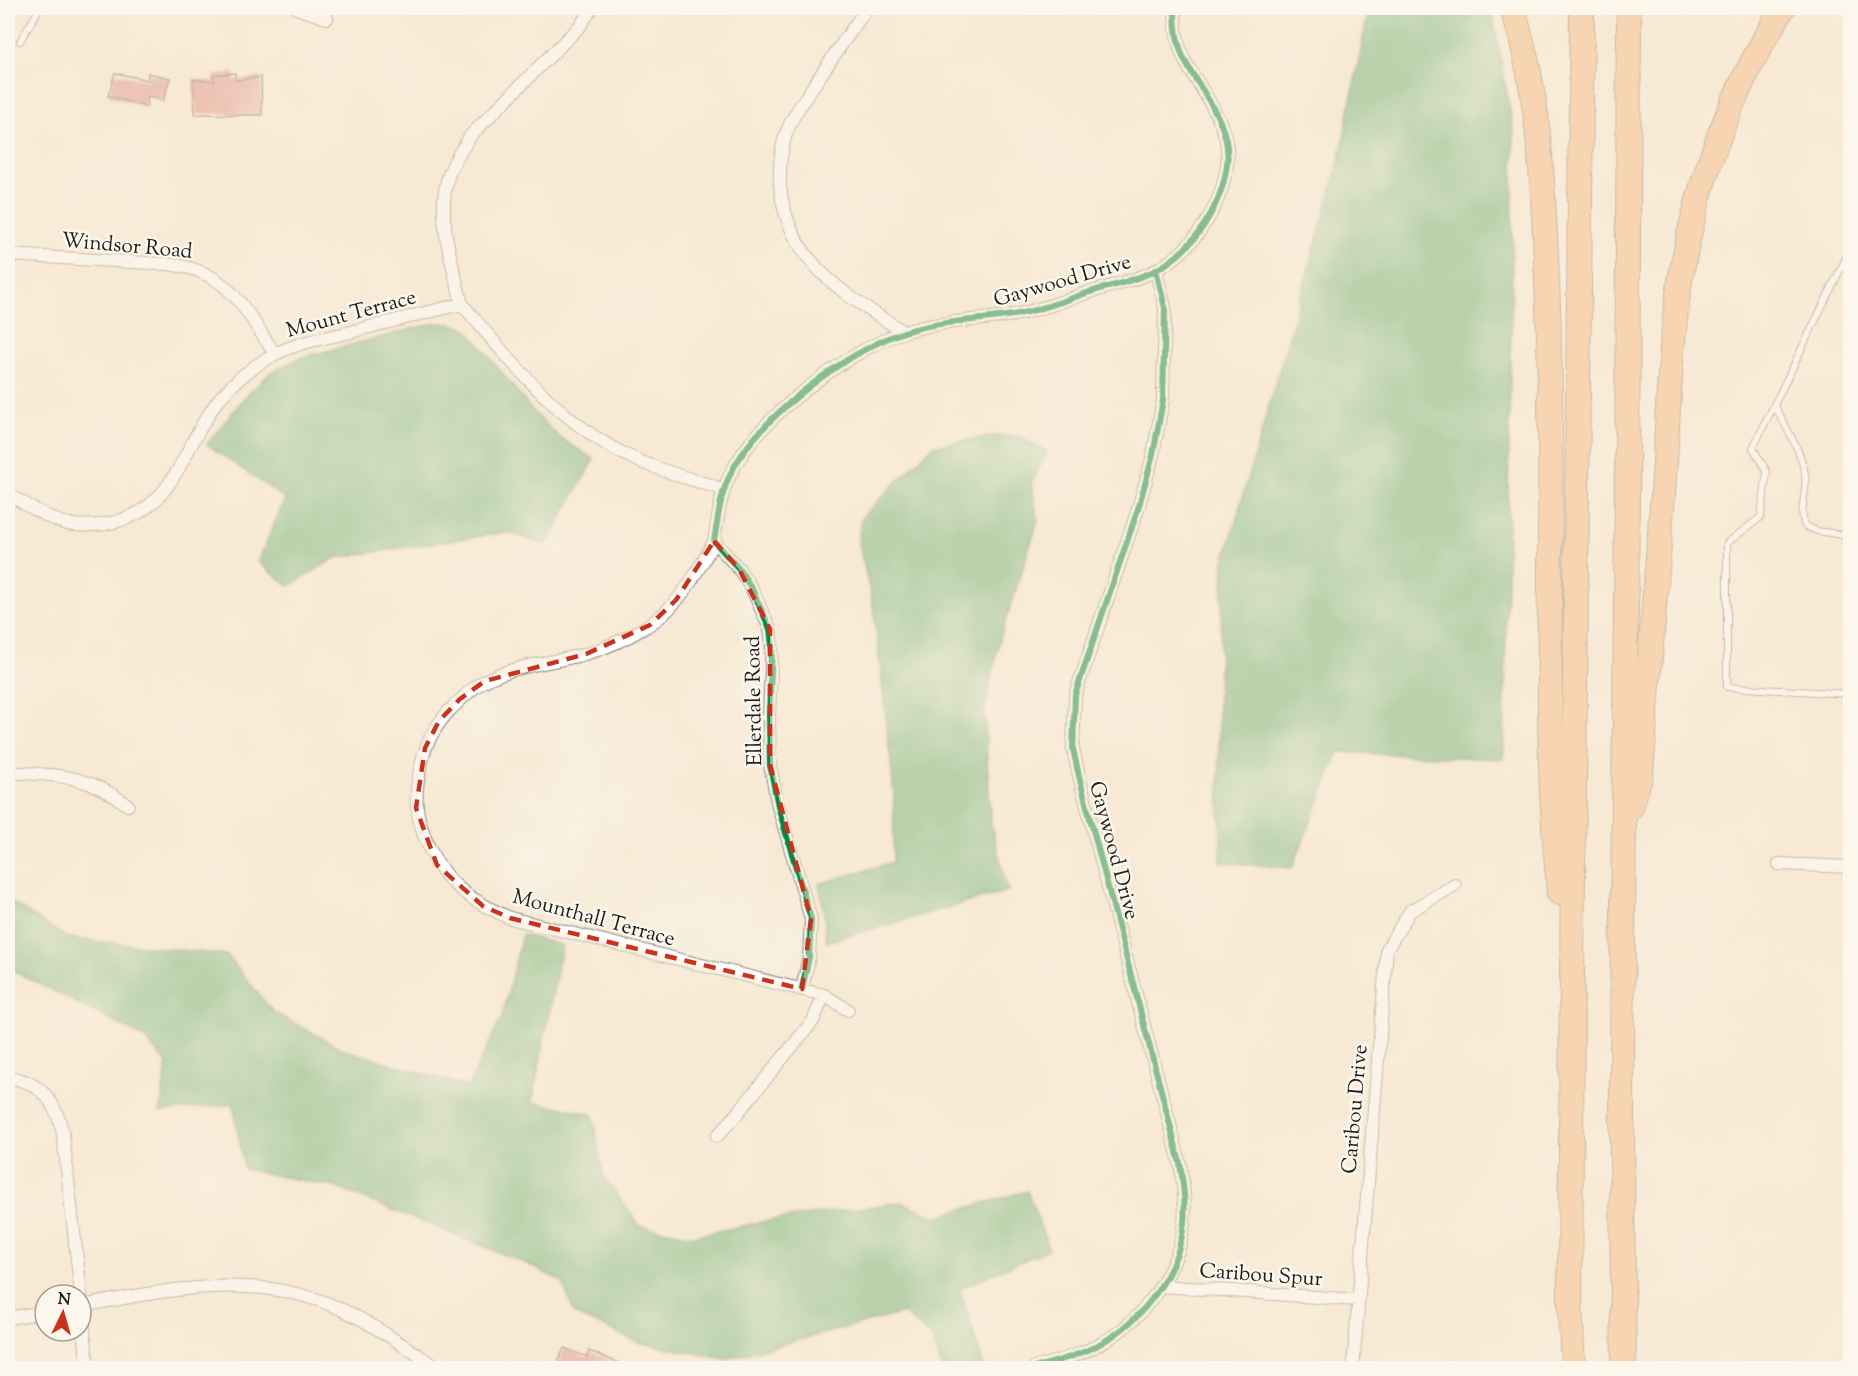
<svg xmlns="http://www.w3.org/2000/svg" width="1858" height="1376" font-family="'Sorts Mill Goudy',serif">
  <style>
    .forest { fill: #6eb67d; stroke: #45694c; stroke-width: 1.5 }
    .building { fill: #df938b }
    .lines { fill: none; stroke-linecap: round; stroke-linejoin: round }
    .lane-casing { stroke: #8a8278; stroke-width: 8 }
    .street-casing { stroke: #8a8278; stroke-width: 14 }
    .highway-casing { stroke: #8a8278; stroke-width: 26 }
    .lane { stroke: #fff; stroke-width: 6 }
    .street { stroke: #fff; stroke-width: 12 }
    .highway { stroke: #f9bd89; stroke-width: 24 }
    .cycleway-casing { stroke: #fbf7ec; stroke-width: 10 }
    .cycleway { stroke: #00873e; stroke-width: 6 }
    .marked { fill: none; stroke: #c8321e; stroke-width: 4.5; stroke-dasharray: 12 8; stroke-linejoin: round }
    .labels { text-anchor: middle; stroke-width: 5; stroke-linejoin: round; paint-order: stroke }
    .street-label { font-size: 21px; fill: #1c1c1c; stroke: #fbf7ec }
  </style>
  <rect width="100%" height="100%" fill="#fbf7ec"/>
  <filter id="ink" filterUnits="userSpaceOnUse"><feTurbulence type="fractalNoise" baseFrequency=".0167" numOctaves="2"/><feDisplacementMap in="SourceGraphic" scale="12" xChannelSelector="R" yChannelSelector="G"/><feConvolveMatrix kernelMatrix="1 2 1 2 8 2 1 2 1" color-interpolation-filters="sRGB"/></filter>
  <filter id="wash" filterUnits="userSpaceOnUse"><feTurbulence type="fractalNoise" baseFrequency=".008" numOctaves="4" result="noise"/><feDisplacementMap in="SourceGraphic" scale="24" xChannelSelector="R" yChannelSelector="G"/><feGaussianBlur stdDeviation="1.35" result="paint"/><feColorMatrix in="noise" values="0 0 0 0 0 0 0 0 0 0 0 0 0 0 0 0 0 1.4 0 .05"/><feComposite in="paint" operator="in"/></filter>
  <g filter="url(#wash)">
    <rect width="100%" height="100%" fill="#f7e9d4"/>
    <path class="forest" d="M1369 8H1490L1496 33 1514 132 1504 759 1339 752 1292 868 1221 862 1218 697 1224 562 1339 163Z
      M435 323 451 324 467 329 534 413 563 440 594 459 546 545 507 532 335 558 289 586 258 562 285 499 207 444 245 397 271 372 300 358Z
      M993 436 1020 437 1047 452 1031 484 1038 521 999 641 984 711 991 824 1008 891 826 942 824 911 819 884 893 862 894 793 874 610 858 539 862 517 933 446Z
      M8 900 67 938 227 955 273 1012 342 1049 468 1087 502 1017 522 935 562 945 532 1102 593 1114 603 1175 640 1226 694 1236 761 1222 902 1202 935 1217 1027 1191 1049 1249 960 1288 984 1368H942L932 1337 903 1313 725 1359 638 1342 574 1314 563 1282 528 1264 335 1187 244 1169 233 1104 160 1112 167 1063 143 1037 8 968Z"/>
    <g id="blocks">
      <path class="building" d="M115 73 148 80V73L170 78 163 101 148 96 146 107 108 96Z
        M235 73V80L261 77 262 115 195 114 193 79 215 81 213 75Z
        M564 1348 587 1357 589 1351 631 1368H568L557 1364Z"/>
    </g>
  </g>
  <g filter="url(#ink)">
    <use href="#blocks" fill-opacity="0" stroke="#8a8278" stroke-width="1.5"/>
    <g class="lines">
      <defs>
        <path id="lane" d="M20 41 40 8
          M1850 250 1753 448 1767 472 1761 517 1727 543V687L1850 694
          M1774 404C1785 426 1801 450 1805 474 1808 491 1798 510 1805 526L1817 531 1850 536"/>
        <path id="street" d="M296 8 327 18
          M867 8C851 31 834 55 818 79 809 93 798 107 791 122 782 140 779 164 780 185 787 262 844 294 904 332
          M8 255 166 264C228 269 243 307 275 354
          M462 304C453 265 437 221 447 181 451 164 462 150 471 135L580 26 592 8
          M8 494C26 504 44 517 64 523 77 527 92 526 105 524 177 513 181 446 220 398 233 383 248 370 265 360 289 344 319 339 347 333 385 323 424 313 462 304 509 360 560 423 628 456 659 471 692 479 724 490
          M714 541C698 572 678 608 647 626 628 638 607 648 585 654 553 663 515 665 484 681 472 688 460 700 450 710 436 725 426 741 422 761 417 780 414 800 419 819 434 874 459 896 510 918L824 995 848 1010
          M8 772C58 775 86 774 128 805
          M1779 864 1850 867
          M802 989 809 957 811 919 778 806 770 765 769 716 772 646 770 629 752 589 739 569 714 541C718 519 720 495 730 475 756 420 844 353 901 333 936 321 977 321 1013 315 1038 311 1063 301 1087 293 1110 286 1135 281 1156 270 1194 250 1222 206 1227 164 1232 125 1202 93 1185 61 1177 46 1175 24 1175 8
          M8 1077C42 1082 56 1102 63 1134L81 1295
          M717 1136 731 1121 813 1021 824 995
          M1161 1286 1358 1300
          M81 1300 88 1368
          M81 1306C173 1289 261 1269 349 1313 380 1328 409 1350 438 1368
          M8 1318 45 1312
          M1034 1368C1057 1361 1082 1355 1103 1342 1144 1319 1179 1271 1184 1223 1186 1203 1183 1184 1180 1163L1079 776 1073 749 1075 695 1138 509 1153 455 1163 400 1165 308 1156 270
          M1353 1368 1387 949 1410 911 1455 885"/>
        <path id="highway" d="M1512 8C1541 93 1543 191 1547 281 1554 443 1547 604 1551 766 1552 808 1556 851 1559 893
          M1631 807 1641 773C1648 680 1656 586 1663 493 1668 423 1669 351 1680 281 1696 184 1731 91 1783 8
          M1573 1368 1570 1303 1572 972 1582 8
          M1624 1368C1619 1077 1625 785 1627 493 1628 331 1628 169 1629 8"/>
      </defs>
      <use href="#lane" class="lane-casing"/>
      <use href="#street" class="street-casing"/>
      <use href="#highway" class="highway-casing"/>
      <use href="#lane" class="lane"/>
      <use href="#street" class="street"/>
      <use href="#highway" class="highway"/>
      <defs>
        <path id="cycleway" d="M802 989 809 957 811 919 778 806 770 765 769 716 772 646 770 629 752 589 739 569 714 541C718 519 720 495 730 475 756 420 844 353 901 333 936 321 977 321 1013 315 1038 311 1063 301 1087 293 1110 286 1135 281 1156 270 1194 250 1222 206 1227 164 1232 125 1202 93 1185 61 1177 46 1175 24 1175 8
          M1034 1368C1057 1361 1082 1355 1103 1342 1144 1319 1179 1271 1184 1223 1186 1203 1183 1184 1180 1163L1079 776 1073 749 1075 695 1138 509 1153 455 1163 400 1165 308 1156 270"/>
      </defs>
      <use href="#cycleway" class="cycleway-casing"/>
      <use href="#cycleway" class="cycleway"/>
    </g>
  </g>
  <path d="M0 0H1858V1376H0ZM714 541 739 569 770 629V765L811 919 802 989 510 918 483 906 437 865 416 808 425 748 439 721 460 699 485 681 586 654 650 625 676 600Z" fill="#f7e9d4" fill-opacity=".55" fill-rule="evenodd"/>
  <path class="marked" d="M714 541 739 569 770 629V765L811 919 802 989 510 918 483 906 437 865 416 808 425 748 439 721 460 699 485 681 586 654 650 625 676 600Z"/>
  <g class="labels">
    <g class="street-label">
      <text transform="translate(127 245) rotate(5)" y="7">Windsor Road</text>
      <text transform="translate(1062 280) rotate(-16)" y="7">Gaywood Drive</text>
      <text transform="translate(351 313) rotate(-15)" y="7">Mount Terrace</text>
      <text transform="translate(753 701) rotate(-91)" y="7">Ellerdale Road</text>
      <text transform="translate(1115 850) rotate(75)" y="7">Gaywood Drive</text>
      <text transform="translate(594 917) rotate(15)" y="7">Mounthall Terrace</text>
      <text transform="translate(1354 1109) rotate(-85)" y="7">Caribou Drive</text>
      <text transform="translate(1261 1274) rotate(4)" y="7">Caribou Spur</text>
    </g>
  </g>
  <rect width="1858" height="1376" fill="none" stroke="#fbf7ec" stroke-width="30"/>
  <g transform="translate(63 1313) rotate(5)"><circle r="28" fill="#fbf7ec" stroke="#a29f99" stroke-width="1.5"/>
  <path d="M0-4.5L10 22L0 15L-10 22Z" fill="#c8321e"/>
  <text y="-9" font-size="16" font-weight="bold" text-anchor="middle" fill="#1c1c1c">N</text>
  </g>
</svg>
